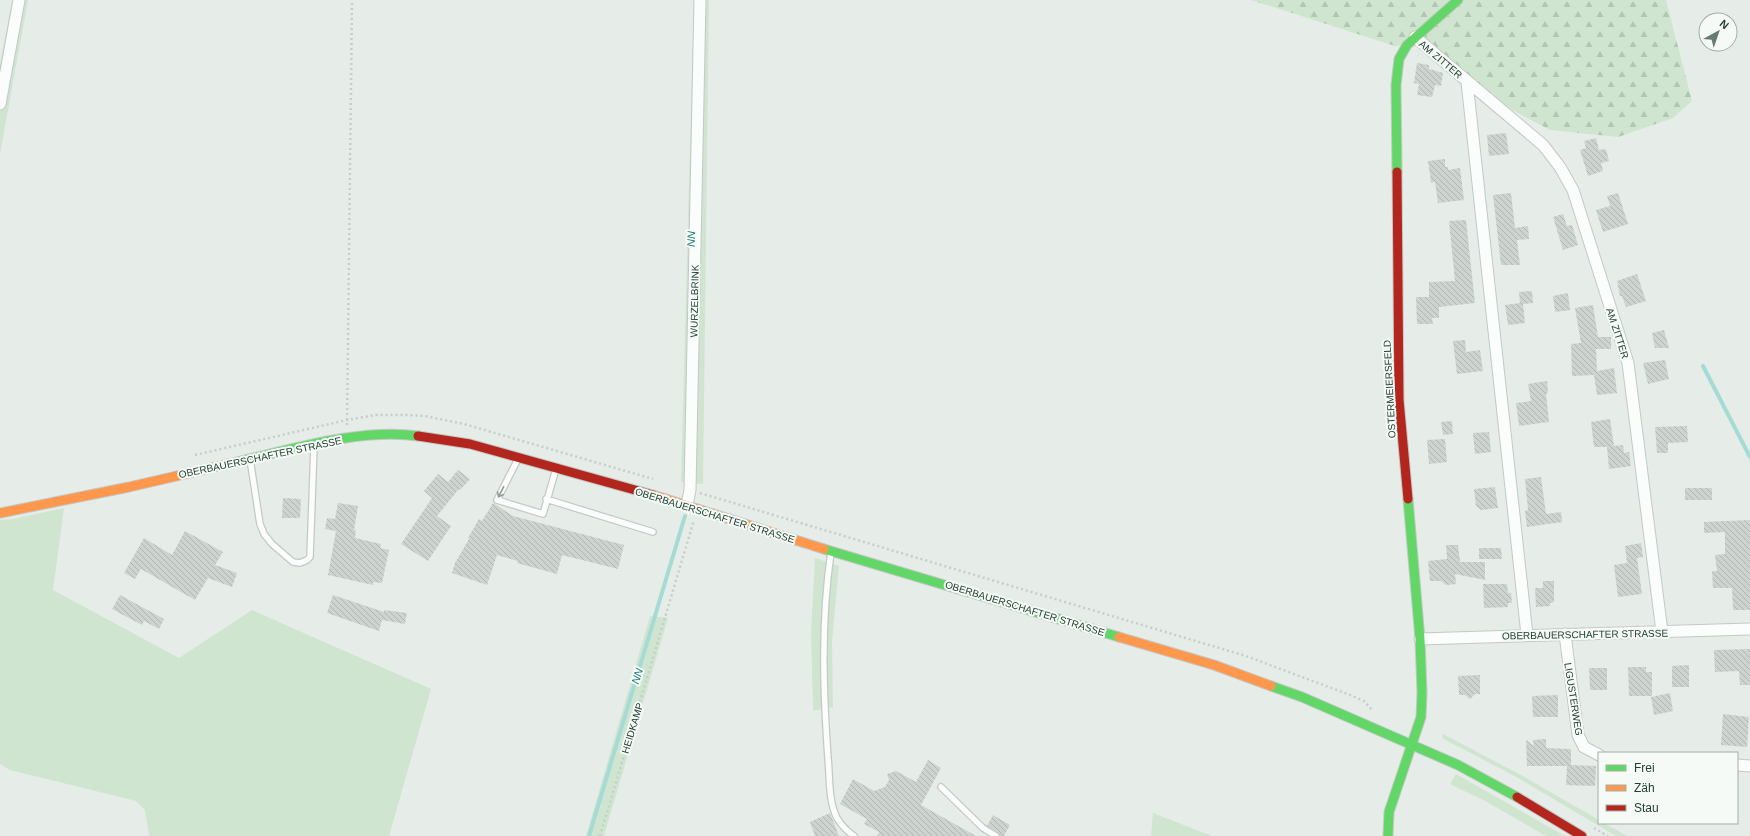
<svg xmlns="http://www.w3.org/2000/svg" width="1750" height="836" font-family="Helvetica,sans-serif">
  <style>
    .green { fill: #cfe5d0 }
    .forest { fill: url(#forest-firs) }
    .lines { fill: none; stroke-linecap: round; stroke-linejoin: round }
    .stream { stroke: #a6dbd5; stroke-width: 4 }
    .building { fill: url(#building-back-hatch) }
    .lane-casing { stroke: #c3c9c5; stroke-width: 8 }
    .street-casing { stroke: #c3c9c5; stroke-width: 13 }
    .fast-casing { stroke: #c2c9c5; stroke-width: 11 }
    .slow-casing { stroke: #c2c9c5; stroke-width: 11 }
    .jam-casing { stroke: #c2c9c5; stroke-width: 11 }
    .path { stroke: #c5cec8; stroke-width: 2.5; stroke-dasharray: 2 3; stroke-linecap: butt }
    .lane { stroke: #fbfcfc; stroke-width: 5.5 }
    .street { stroke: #fbfcfc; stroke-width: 11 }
    .fast { stroke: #63d668; stroke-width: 9 }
    .slow { stroke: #ff974d; stroke-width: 9 }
    .jam { stroke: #b3261e; stroke-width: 9 }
    .oneway { stroke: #8e9e96 }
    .labels { text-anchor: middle; stroke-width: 4; stroke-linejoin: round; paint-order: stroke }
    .street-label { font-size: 10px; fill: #224031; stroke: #f5faf6 }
    .water-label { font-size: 11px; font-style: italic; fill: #1a7f77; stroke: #f5faf6 }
  </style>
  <defs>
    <pattern id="forest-firs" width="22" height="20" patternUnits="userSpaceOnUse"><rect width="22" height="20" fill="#cfe5d0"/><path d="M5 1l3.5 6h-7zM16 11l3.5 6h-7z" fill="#b1c6b3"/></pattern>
    <pattern id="building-back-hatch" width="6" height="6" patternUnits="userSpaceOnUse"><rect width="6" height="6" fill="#cdd3cf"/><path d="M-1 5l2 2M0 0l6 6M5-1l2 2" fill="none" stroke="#b0b6b2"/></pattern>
  </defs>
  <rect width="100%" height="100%" fill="#e6ece8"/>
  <path class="green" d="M12 0H28L0 154V65Z
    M694 0H709L703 484 681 482Z
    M64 508 53 590 179 658 252 610 431 689 389 836H149L145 810 136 801 10 770 0 764V520L13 519Z
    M815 558 839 566 832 641 833 708 829 707 813 711 811 632Z
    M650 616 668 618 604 836H586Z
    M1443 734 1521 775 1599 820V823H1604L1627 836H1616L1520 779 1442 738Z
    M1456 774 1565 836H1546L1485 801 1450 784Z
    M1153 813 1212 836H1151Z"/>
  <path class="forest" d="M1251 0H1666L1692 101 1673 118 1618 137 1550 130 1505 106 1438 49 1409 44 1395 46Z"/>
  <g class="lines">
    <path class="stream" d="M1703 366 1750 457
      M589 836 685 516"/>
  </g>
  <path class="building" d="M1417 63 1429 65V69L1443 73 1441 86 1435 85 1432 97 1417 95 1419 84 1414 83Z
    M1506 133 1509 154 1489 156 1487 135Z
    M1596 138 1599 150 1606 149 1609 161 1601 163 1603 171 1588 176 1580 150 1586 148 1584 141Z
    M1445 159V167H1448V170L1460 168 1464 200 1438 203 1435 182 1431 183 1428 161Z
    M1511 193 1515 228 1528 226 1529 239 1517 240 1520 265H1501L1493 195Z
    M1618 193 1628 224 1603 232 1596 210 1610 206 1607 196Z
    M1563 214 1567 226 1572 225 1578 245 1563 250 1553 217Z
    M1466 220 1475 303 1439 307V318H1432L1433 324H1417L1416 297H1429V282L1455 281 1449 221Z
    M1637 274 1646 301 1626 307 1622 296H1620L1617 281Z
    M1532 291 1533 303 1523 304 1525 323 1508 325 1505 305 1520 303 1519 292Z
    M1568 293 1570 310 1555 312 1553 296Z
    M1593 305 1598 337H1611V349H1596L1597 371 1614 368 1617 393 1597 395 1594 375 1572 376 1571 344 1581 343 1575 308Z
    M1664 330 1669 348H1655L1652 333Z
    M1465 340 1466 352 1480 350 1483 371 1457 374 1453 341Z
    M1665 360 1669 379 1648 384 1643 363Z
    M1547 381 1548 393 1546 394 1549 422 1519 426 1516 403 1531 401 1528 384Z
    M1610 419 1614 446 1623 445 1624 453 1629 452 1631 466 1609 469 1607 447H1594L1591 422Z
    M1452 421 1453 434 1443 435 1441 422Z
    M1687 426 1688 442 1668 443V453H1657L1655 427Z
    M1489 432 1491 452 1475 454 1473 433Z
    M1445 439 1447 462 1429 464 1427 440Z
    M458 470 470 479 461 489 458 490 437 516 451 526 428 561 401 544 432 498 424 491 438 474 448 482Z
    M1541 477 1546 514 1561 512 1562 522 1527 527 1525 511 1528 510 1525 479Z
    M1495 487 1498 508 1481 510 1476 506 1474 489Z
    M1685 488H1712V500H1685Z
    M283 498 301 499 300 518H282Z
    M338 503 358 506 354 530H356L355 538 381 544 380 548 389 550 382 583 373 582V585L328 575 336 531 325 529 327 518 335 519Z
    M493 503 513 516 624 545 618 569 562 555 557 574 517 563 518 561 497 555 487 585 452 573 455 563 469 539 468 538 479 519 482 521Z
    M1750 520V610H1733L1732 588H1713L1712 571H1717L1715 555 1725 554V532L1704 533V522Z
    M185 531 223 552 215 565 237 573 232 587 208 578 195 600 141 569 135 579 124 573 144 538 172 555Z
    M1641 543 1643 557 1637 558 1642 594 1618 597 1614 565 1627 563 1625 546Z
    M1446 545H1458L1460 562H1485V580L1455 574 1456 584 1446 585 1441 581H1430L1428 561 1447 559Z
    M1479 548H1501L1502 559H1479Z
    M1543 581H1554V602L1550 603V606L1536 607 1535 588H1543Z
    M1483 584H1507L1508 593H1511L1512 603H1508V607L1484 608Z
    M120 595 164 619 159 629 144 621 142 625 112 609Z
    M333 595 384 612V610L407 613 405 624 382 620 379 631 327 613Z
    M1750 649V685H1740L1739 671 1715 672 1714 650Z
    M1689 665V687H1672V666Z
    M1628 667H1646V672H1652V696H1629Z
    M1589 668H1607V690H1590Z
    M1480 675V694H1475L1470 699 1465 695H1459L1458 676Z
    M1670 693 1673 711 1654 715 1651 697Z
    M1558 695V717H1533L1532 696Z
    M1723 714 1749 717 1747 747 1721 745Z
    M1546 739V748L1571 749V765L1596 766 1595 786 1566 785 1567 766H1527L1526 740 1534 746 1533 740Z
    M928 760 941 768 921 805 976 836H877L879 832 864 824 867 819 840 804 853 779 874 791 885 787 889 780 887 774 896 771 916 782Z
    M830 813 839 836H815L810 822Z
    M993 815 1010 825 1004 836H1000L998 832 987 826Z"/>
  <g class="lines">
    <defs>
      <path id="lane" d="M250 459 260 524 264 534 272 544 293 562 300 563 307 560 310 557 314 446
        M518 459 497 500 543 514 556 469
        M546 499 653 532
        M831 552C821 620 823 689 828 758 830 777 828 800 837 818 841 825 847 831 854 836
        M941 787 983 828 996 836"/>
      <path id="street" d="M1415 37 1543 145 1560 167 1573 190 1628 363 1662 632
        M1467 82 1527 635
        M0 104 19 0
        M687 505 690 490 700 0
        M1565 634 1578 735 1584 747 1599 755
        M1420 639 1750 629
        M1737 765 1750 766"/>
      <path id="fast" d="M1397 172 1396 85 1399 59 1407 45 1458 0
        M237 462C293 449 361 428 418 436
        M824 549 1119 637
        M1271 686 1302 697 1458 765 1517 797
        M1388 836 1389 812 1421 717 1422 693 1420 639 1408 499"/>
      <path id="slow" d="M653 495 824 549
        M0 513 129 487 237 462
        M1119 637 1214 665 1271 686"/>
      <path id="jam" d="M1397 172 1399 400 1408 499
        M418 436 470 444 653 495
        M1517 797 1582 836"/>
    </defs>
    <use href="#lane" class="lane-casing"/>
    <use href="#street" class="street-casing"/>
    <use href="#fast" class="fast-casing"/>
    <use href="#slow" class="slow-casing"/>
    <use href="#jam" class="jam-casing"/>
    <path class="path" d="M347 425 352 0
      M195 455 347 420 375 415H406L425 416 464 424 653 479
      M700 493 1246 656 1350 695 1364 701 1373 711
      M1594 828 1608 836
      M600 836 694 520"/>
    <use href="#lane" class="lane"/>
    <use href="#street" class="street"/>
    <use href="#fast" class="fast"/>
    <use href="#slow" class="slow"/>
    <use href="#jam" class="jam"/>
  </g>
  <defs><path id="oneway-shaft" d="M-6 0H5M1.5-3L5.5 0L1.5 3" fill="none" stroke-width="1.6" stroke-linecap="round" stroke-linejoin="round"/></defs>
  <use class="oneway" href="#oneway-shaft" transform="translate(501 492) rotate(117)"/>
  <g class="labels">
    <g class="street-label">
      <text transform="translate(1441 59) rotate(40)" y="4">AM ZITTER</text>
      <text transform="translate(694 301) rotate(-89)" y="4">WURZELBRINK</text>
      <text transform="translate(1618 333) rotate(72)" y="4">AM ZITTER</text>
      <text transform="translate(1389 389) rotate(-93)" y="4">OSTERMEIERSFELD</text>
      <text transform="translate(260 457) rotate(-12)" y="4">OBERBAUERSCHAFTER STRASSE</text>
      <text transform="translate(715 515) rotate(17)" y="4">OBERBAUERSCHAFTER STRASSE</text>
      <text transform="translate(1025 608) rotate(17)" y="4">OBERBAUERSCHAFTER STRASSE</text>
      <text transform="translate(1585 634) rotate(-1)" y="4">OBERBAUERSCHAFTER STRASSE</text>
      <text transform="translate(1574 699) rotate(81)" y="4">LIGUSTERWEG</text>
      <text transform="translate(632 728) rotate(-73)" y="4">HEIDKAMP</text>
    </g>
    <g class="water-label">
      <text transform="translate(691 239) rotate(-89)" y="4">NN</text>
      <text transform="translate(637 676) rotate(-73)" y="4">NN</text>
    </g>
  </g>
  <rect x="1598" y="752" width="140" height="72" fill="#f5faf6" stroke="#a1b0a7"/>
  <rect x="1606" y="765" width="20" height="6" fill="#63d668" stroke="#a1b0a7"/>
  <text x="1634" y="772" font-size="12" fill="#224031">Frei</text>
  <rect x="1606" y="785" width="20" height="6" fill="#ff974d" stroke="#a1b0a7"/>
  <text x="1634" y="792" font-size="12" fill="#224031">Zäh</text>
  <rect x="1606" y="805" width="20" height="6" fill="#b3261e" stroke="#a1b0a7"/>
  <text x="1634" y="812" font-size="12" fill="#224031">Stau</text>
  <g transform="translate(1718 32) rotate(40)"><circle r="19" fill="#f5faf6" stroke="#a1b0a7"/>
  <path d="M0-3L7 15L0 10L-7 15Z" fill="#677c71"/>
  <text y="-6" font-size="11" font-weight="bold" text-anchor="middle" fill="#224031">N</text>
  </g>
</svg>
